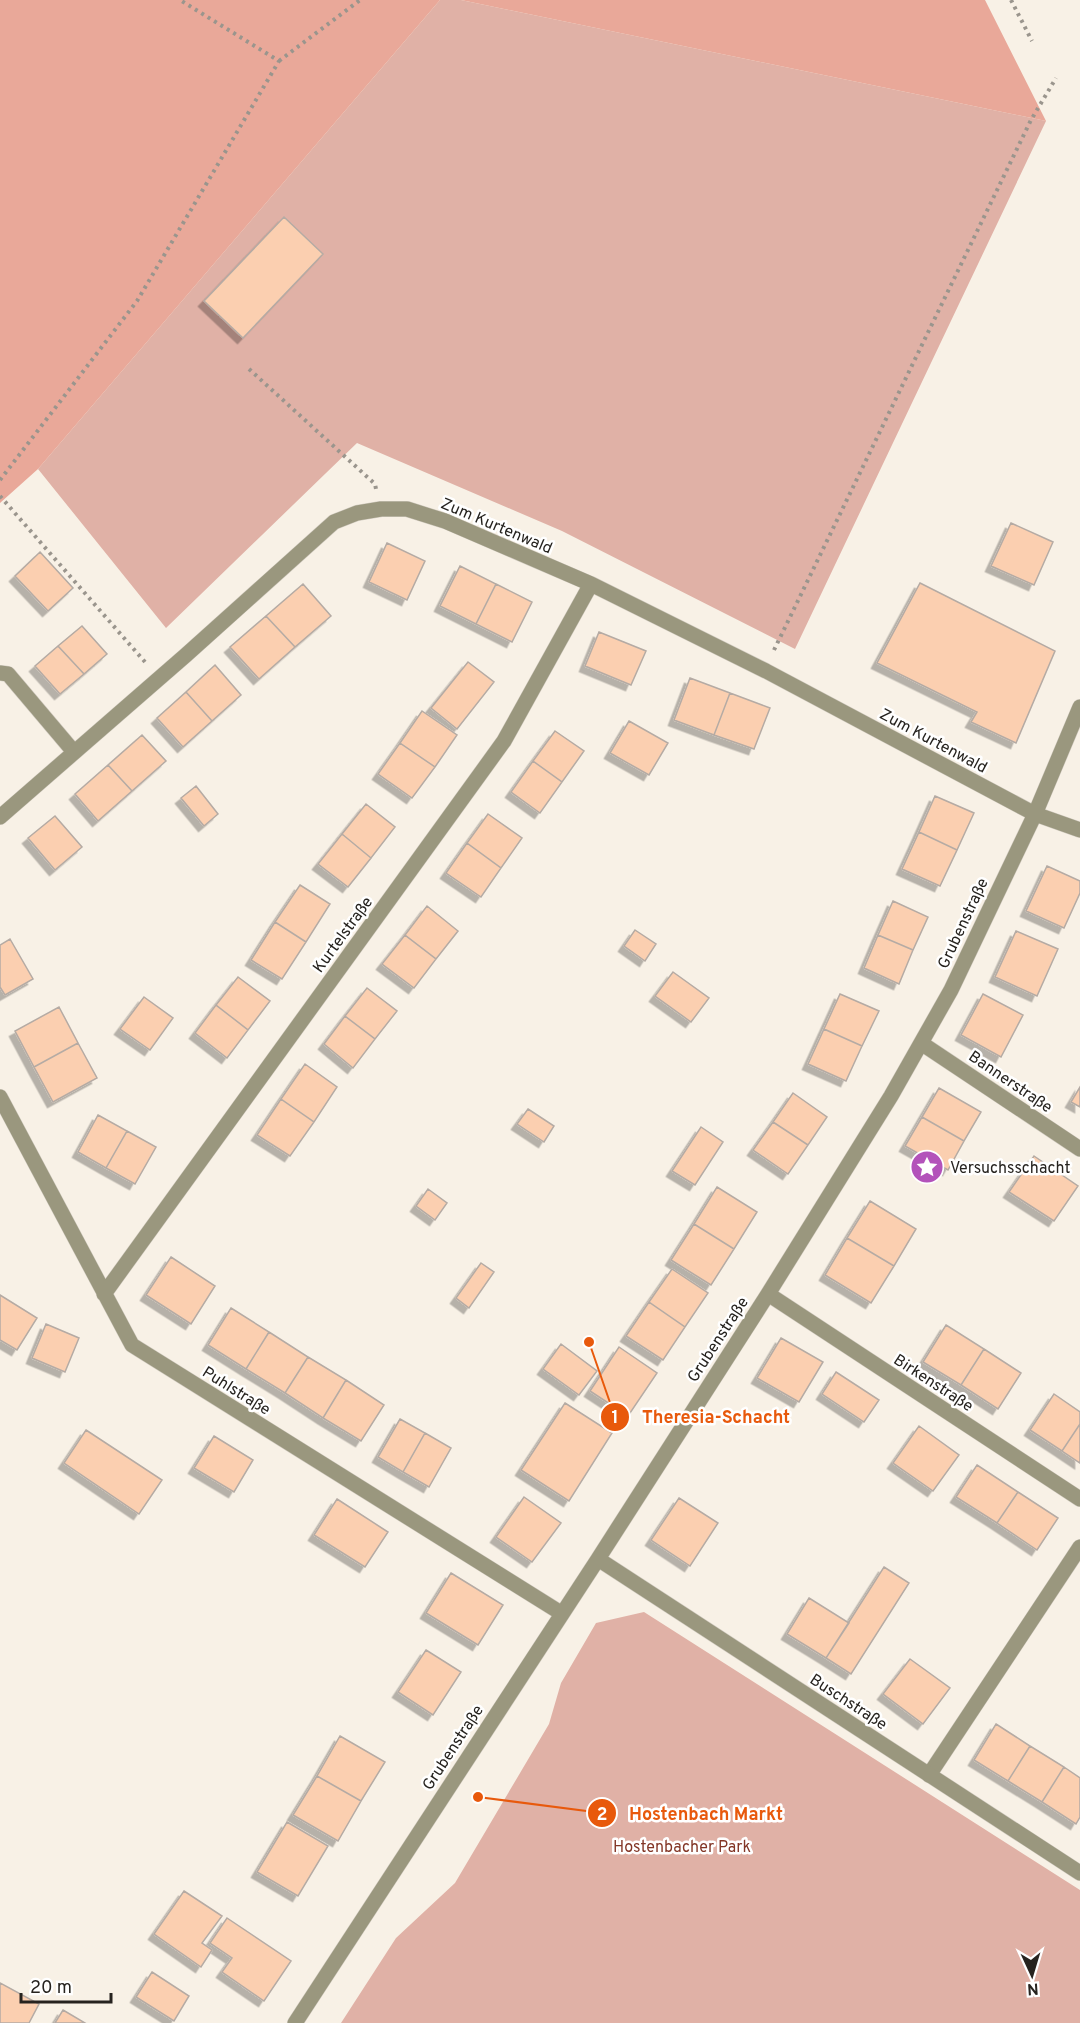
<svg xmlns="http://www.w3.org/2000/svg" width="1080" height="2023" font-family="Overpass,sans-serif">
  <style>
    .green { fill: #e0b1a6 }
    .forest { fill: #e9a899 }
    .building { fill: #fbcfb0; stroke: #b5aba4; stroke-width: 1.5; filter: url(#shadow) }
    .lines { fill: none; stroke-linecap: round; stroke-linejoin: round }
    .service-casing { stroke: #d2ccc2; stroke-width: 16 }
    .minor-casing { stroke: #d2ccc2; stroke-width: 16 }
    .path { stroke: #9a958d; stroke-width: 4; stroke-dasharray: 3 4.5; stroke-linecap: butt }
    .service { stroke: #9a977e; stroke-width: 15 }
    .minor { stroke: #9a977e; stroke-width: 15 }
    .labels { text-anchor: middle; stroke-width: 5; stroke-linejoin: round; paint-order: stroke }
    .street-label { font-size: 16px; fill: #26231f; stroke: #fff }
    .poi-label { font-size: 16px; fill: #26231f; stroke: #fff; text-anchor: start }
    .park-label { font-size: 16px; fill: #823525; stroke: #fff }
    .leader { fill: none; stroke: #e8590c; stroke-width: 2 }
    .callout-dot { fill: #e8590c; stroke: #fff; stroke-width: 2 }
    .mark-label { font-size: 18px; text-anchor: middle; font-weight: bold; fill: #fff }
    .callout-label { font-size: 18px; text-anchor: middle; font-weight: bold; fill: #e8590c; stroke: #fff; stroke-width: 5; stroke-linejoin: round; paint-order: stroke }
  </style>
  <defs>
    <filter id="shadow"><feDropShadow dx="-5.5" dy="5.5" stdDeviation="0" flood-color="#0004"/></filter>
  </defs>
  <rect width="100%" height="100%" fill="#f8f1e6"/>
  <path class="green" d="M440 0H461L1046 121 795 649 562 531 357 443 166 628 38 469Z
    M644 1612 1080 1890V2023H341L396 1938 455 1883 549 1724 561 1683 596 1623Z"/>
  <path class="forest" d="M0 0H440L38 469 0 503Z
    M461 0H985L1046 121Z"/>
  <path class="building" d="M284 217 323 254 243 338 204 301Z
    M1011 523 1053 542 1034 585 991 566Z
    M387 543 425 561 407 600 369 582Z
    M40 552 73 588 48 611 15 576Z
    M460 566 496 584 476 624 440 606Z
    M920 583 1055 651 1016 743 971 722 977 712 877 663Z
    M303 584 331 616 295 647 266 616Z
    M496 584 532 602 512 642 476 624Z
    M266 616 295 647 259 679 230 647Z
    M82 626 107 654 84 674 58 646Z
    M599 632 646 651 631 685 585 666Z
    M58 646 84 674 60 694 35 666Z
    M468 662 494 682 457 729 431 708Z
    M215 665 241 695 212 721 186 692Z
    M690 678 730 693 714 735 674 720Z
    M186 692 212 721 183 747 157 718Z
    M730 693 770 708 754 749 714 735Z
    M422 711 457 735 435 767 400 743Z
    M629 721 668 743 649 775 610 753Z
    M555 731 584 751 562 782 533 761Z
    M142 735 166 761 132 791 108 765Z
    M400 743 435 767 412 798 378 774Z
    M533 761 562 782 540 813 511 792Z
    M108 765 132 791 98 821 75 794Z
    M196 786 218 814 204 826 181 798Z
    M935 796 974 813 957 850 919 832Z
    M366 804 395 827 371 858 342 834Z
    M488 814 522 838 501 868 467 843Z
    M55 816 82 847 55 870 28 838Z
    M919 832 957 850 940 886 902 869Z
    M342 834 371 858 348 887 318 864Z
    M467 843 501 868 481 897 446 873Z
    M1047 866 1080 881V893L1064 928 1026 911Z
    M300 885 330 904 306 942 275 922Z
    M893 901 928 917 913 950 878 935Z
    M427 906 458 931 436 959 405 935Z
    M275 922 306 942 282 979 251 960Z
    M635 930 656 944 645 961 624 946Z
    M1016 931 1058 949 1037 996 995 977Z
    M405 935 436 959 414 988 382 964Z
    M878 935 913 950 899 984 864 968Z
    M10 939 33 979 5 995 0 987V945Z
    M673 972 709 998 691 1022 655 996Z
    M238 977 270 1001 248 1030 216 1005Z
    M367 988 397 1011 375 1039 345 1016Z
    M840 994 879 1011 862 1046 824 1029Z
    M983 994 1023 1015 1001 1057 961 1035Z
    M144 997 173 1018 150 1050 120 1029Z
    M216 1005 248 1030 227 1058 195 1033Z
    M59 1007 78 1043 34 1067 15 1031Z
    M345 1016 375 1039 353 1068 324 1044Z
    M824 1029 862 1046 846 1081 808 1064Z
    M78 1043 97 1078 53 1102 34 1067Z
    M305 1064 337 1087 314 1122 281 1099Z
    M1080 1087V1107L1071 1102Z
    M939 1088 981 1112 964 1141 922 1117Z
    M793 1093 827 1117 808 1145 773 1122Z
    M281 1099 314 1122 290 1156 257 1135Z
    M528 1109 554 1126 544 1142 517 1124Z
    M98 1115 127 1131 106 1168 78 1152Z
    M922 1117 964 1141 948 1170 905 1146Z
    M773 1122 808 1145 788 1174 753 1150Z
    M701 1127 723 1142 695 1185 672 1171Z
    M127 1131 156 1147 135 1184 106 1168Z
    M1034 1156 1078 1186 1054 1221 1009 1192Z
    M717 1187 757 1212 734 1249 694 1224Z
    M428 1189 447 1203 435 1220 416 1206Z
    M870 1201 916 1229 894 1266 847 1238Z
    M694 1224 734 1249 711 1285 671 1260Z
    M847 1238 894 1266 871 1303 825 1275Z
    M171 1257 215 1286 191 1324 146 1295Z
    M481 1263 494 1272 469 1308 456 1298Z
    M672 1269 708 1293 685 1327 649 1302Z
    M0 1295 37 1318 17 1350 0 1340Z
    M649 1302 685 1327 663 1360 626 1336Z
    M231 1308 269 1332 246 1369 208 1345Z
    M46 1324 79 1338 65 1372 32 1358Z
    M946 1325 984 1349 961 1385 923 1362Z
    M269 1332 308 1357 285 1393 246 1369Z
    M781 1338 823 1362 799 1402 757 1378Z
    M561 1344 597 1371 579 1395 543 1369Z
    M619 1347 657 1373 628 1416 590 1391Z
    M984 1349 1021 1373 998 1409 961 1385Z
    M308 1357 346 1380 323 1418 285 1393Z
    M836 1372 879 1400 864 1422 822 1394Z
    M346 1380 384 1405 361 1441 323 1418Z
    M1054 1394 1080 1412V1424L1062 1451 1030 1430Z
    M565 1403 612 1433 569 1501 521 1470Z
    M400 1419 425 1433 403 1472 378 1457Z
    M1080 1424V1463L1062 1451Z
    M919 1426 959 1455 933 1491 893 1463Z
    M86 1430 162 1480 139 1514 64 1463Z
    M425 1433 451 1448 429 1487 403 1472Z
    M214 1436 253 1460 234 1492 194 1468Z
    M977 1465 1018 1492 997 1523 956 1497Z
    M1018 1492 1058 1518 1037 1550 997 1523Z
    M524 1497 561 1523 532 1562 496 1537Z
    M679 1498 718 1523 690 1566 651 1540Z
    M337 1499 388 1532 365 1567 314 1535Z
    M884 1567 909 1583 851 1674 826 1658Z
    M451 1573 503 1605 478 1645 426 1613Z
    M809 1598 849 1623 826 1658 787 1634Z
    M426 1650 461 1672 433 1715 398 1692Z
    M910 1659 950 1688 923 1724 883 1694Z
    M996 1724 1030 1746 1008 1781 974 1760Z
    M340 1736 385 1762 361 1801 317 1776Z
    M1030 1746 1064 1767 1042 1802 1008 1781Z
    M1064 1767 1080 1778V1817L1076 1824 1042 1802Z
    M317 1776 361 1801 338 1841 293 1815Z
    M287 1822 328 1846 298 1896 257 1872Z
    M184 1891 222 1916 202 1943 212 1950 201 1967 154 1934Z
    M227 1918 291 1961 264 2001 222 1972 232 1958 210 1943Z
    M152 1972 189 1996 174 2021 136 1997Z
    M0 1983 39 2004 29 2023H0Z
    M63 2010 85 2023H55Z"/>
  <g class="lines">
    <defs>
      <path id="service" d="M0 673 8 674 74 752
        M929 1775 1080 1547"/>
      <path id="minor" d="M0 817 186 655 334 522 357 513 381 509H407L445 521 591 584 766 671 1035 814 1080 830
        M921 1043 1080 1149
        M0 1097 132 1345 561 1613
        M104 1294 504 741 591 584
        M768 1294 1080 1499
        M598 1559 1080 1873
        M295 2023 598 1559 768 1294 891 1096 951 990 1035 814 1080 707"/>
    </defs>
    <use href="#service" class="service-casing"/>
    <use href="#minor" class="minor-casing"/>
    <path class="path" d="M1011 0 1032 41
      M279 61 360 0
      M249 369 375 484 376 489
      M0 480 137 301 279 61 180 0
      M0 496 145 662
      M774 650 1031 120 1056 78"/>
    <use href="#service" class="service"/>
    <use href="#minor" class="minor"/>
  </g>
  <defs>
    <symbol id="sight-disc" viewBox="-11 -11 22 22"><circle r="9.5" fill="#b352ba" stroke="#fff"/><path d="M0-6L1.8-2.2L6-1.7L2.9 1.2L3.7 5.4L0 3.3L-3.7 5.4L-2.9 1.2L-6-1.7L-1.8-2.2Z" fill="#fff"/></symbol>
  </defs>
  <g fill-rule="evenodd">
    <use href="#sight-disc" x="908" y="1148" width="38" height="38"/>
  </g>
  <g class="labels">
    <g class="street-label">
      <text transform="translate(497 525) rotate(23)" y="6">Zum Kurtenwald</text>
      <text transform="translate(934 740) rotate(28)" y="6">Zum Kurtenwald</text>
      <text transform="translate(962 923) rotate(-65)" y="6">Grubenstraße</text>
      <text transform="translate(342 934) rotate(-54)" y="6">Kurtelstraße</text>
      <text transform="translate(1011 1081) rotate(34)" y="6">Bannerstraße</text>
      <text transform="translate(717 1339) rotate(-57)" y="6">Grubenstraße</text>
      <text transform="translate(934 1382) rotate(33)" y="6">Birkenstraße</text>
      <text transform="translate(237 1390) rotate(32)" y="6">Puhlstraße</text>
      <text transform="translate(849 1701) rotate(33)" y="6">Buschstraße</text>
      <text transform="translate(452 1747) rotate(-57)" y="6">Grubenstraße</text>
    </g>
    <g class="poi-label">
      <text x="950" y="1173">Versuchsschacht</text>
    </g>
    <g class="park-label">
      <text x="682" y="1852">Hostenbacher Park</text>
    </g>
  </g>
  <path class="leader" d="M589 1342L615 1417M478 1797L602 1813"/>
  <g class="callout-dot">
    <circle cx="589" cy="1342" r="6"/>
    <circle cx="478" cy="1797" r="6"/>
    <circle cx="615" cy="1417" r="15"/>
    <circle cx="602" cy="1813" r="15"/>
  </g>
  <g class="mark-label">
    <text x="615" y="1423">1</text>
    <text x="602" y="1820">2</text>
  </g>
  <g class="callout-label">
    <text x="716" y="1423">Theresia-Schacht</text>
    <text x="706" y="1820">Hostenbach Markt</text>
  </g>
  <g transform="translate(1032 1975) rotate(176)" stroke="#ffffff" stroke-width="4.5" paint-order="stroke">
  <path d="M0-4.5L10 22L0 15L-10 22Z" fill="#26231f"/>
  <text y="-9" font-size="16" font-weight="bold" text-anchor="middle" fill="#26231f">N</text>
  </g>
  <path d="M21 1993v9h90v-9" fill="none" stroke="#26231f" stroke-width="3"/>
  <text x="30" y="1993" font-size="18" fill="#26231f" stroke="#ffffff" stroke-width="4.5" paint-order="stroke">20 m</text>
</svg>
